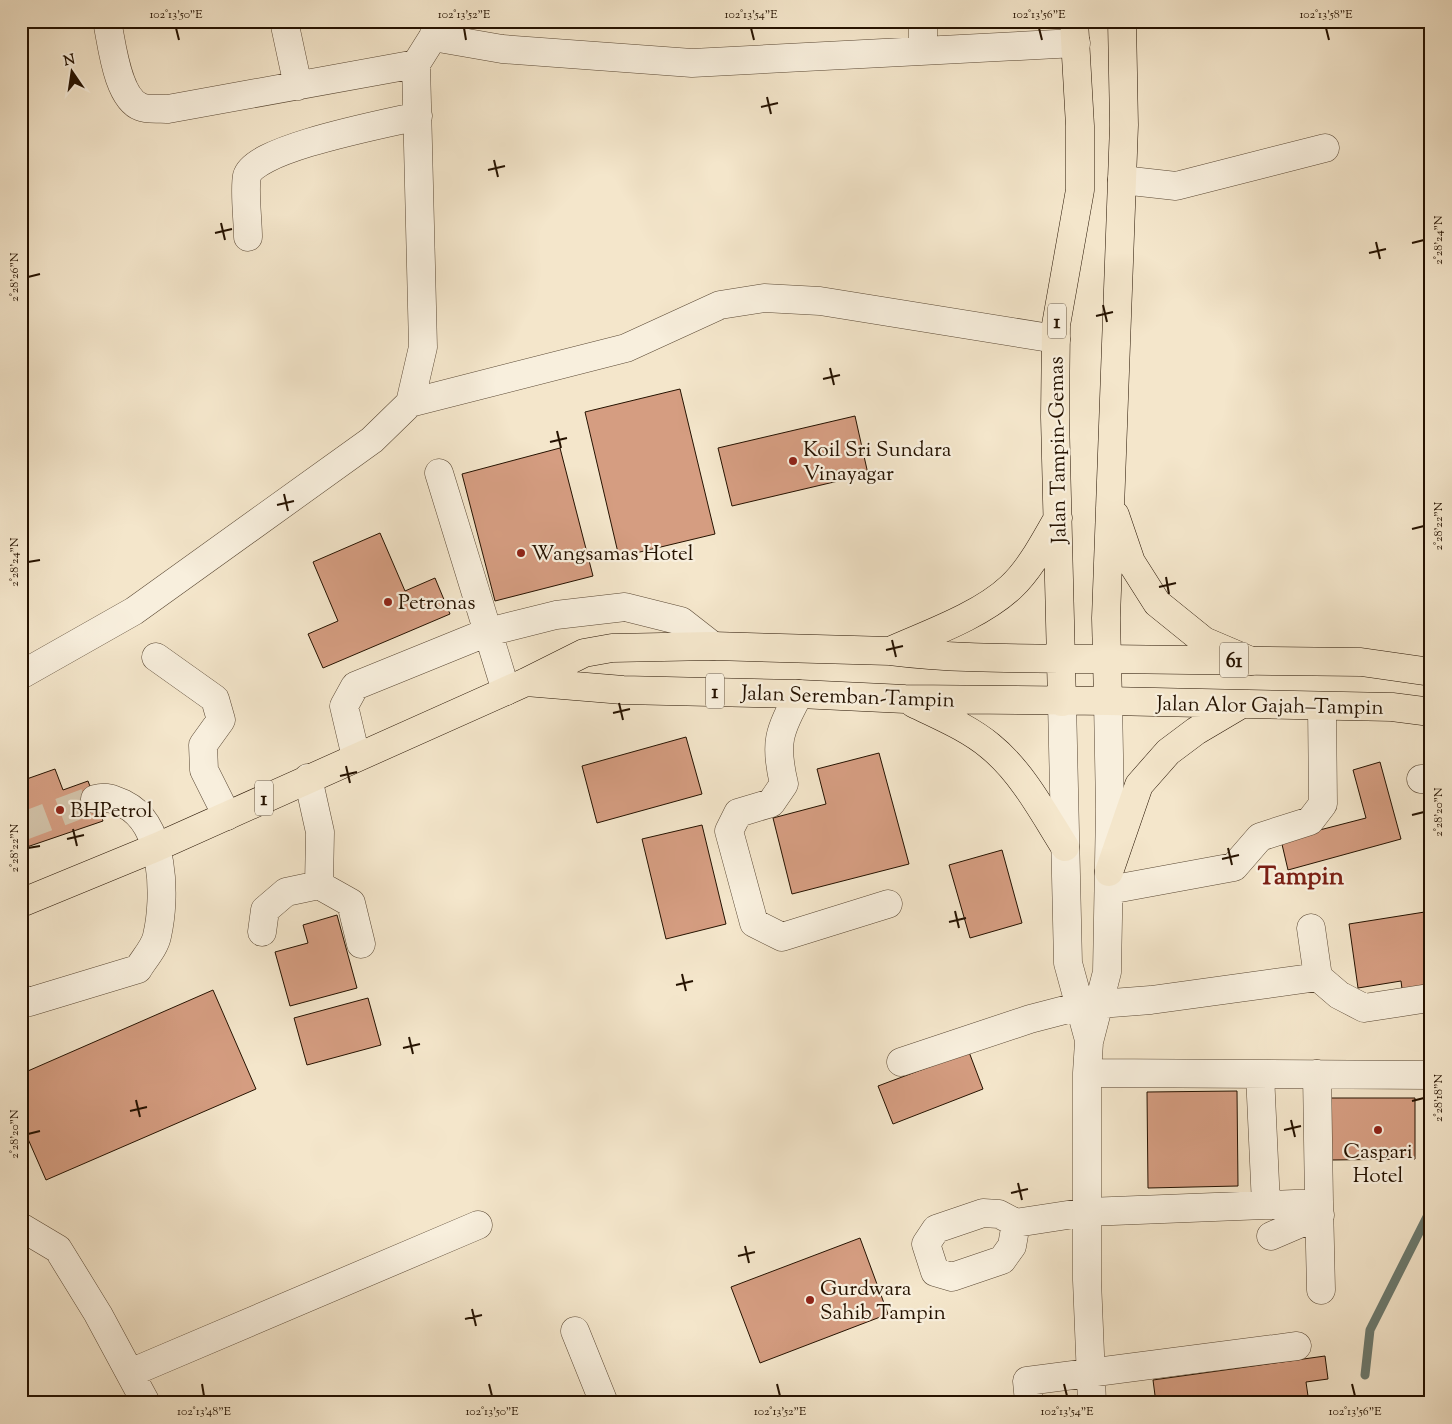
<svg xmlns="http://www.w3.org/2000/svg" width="1452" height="1424" font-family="'Sorts Mill Goudy',serif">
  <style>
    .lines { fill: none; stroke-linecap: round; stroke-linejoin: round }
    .stream { stroke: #6c7a6f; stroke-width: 9 }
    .building { fill: #d59d81; stroke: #251200 }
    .minor-tunnel { stroke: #d5c6ad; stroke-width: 28; stroke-dasharray: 28 14; stroke-linecap: butt }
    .minor-casing { stroke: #594733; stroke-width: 29 }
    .major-casing { stroke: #251200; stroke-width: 29 }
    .highway-casing { stroke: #251200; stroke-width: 29 }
    .minor { stroke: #f8efdd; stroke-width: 28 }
    .major { stroke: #f4e6cb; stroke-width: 28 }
    .highway { stroke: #f4e6cb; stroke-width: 28 }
    .ticks { fill: none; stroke: #251200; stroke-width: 2 }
    .poi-dot { fill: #8f2418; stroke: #f8efdd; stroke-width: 2 }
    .labels { text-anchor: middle; stroke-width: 4.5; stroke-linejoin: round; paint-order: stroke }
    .shield { fill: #f8efdd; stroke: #645442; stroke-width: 1 }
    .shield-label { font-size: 20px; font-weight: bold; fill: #251200 }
    .poi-label { font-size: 21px; fill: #251200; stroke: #f8efdd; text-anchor: start }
    .street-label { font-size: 21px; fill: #251200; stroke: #f8efdd }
    .district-label { font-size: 26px; font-weight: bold; fill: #7a1f14; stroke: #f8efdd }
    .neatline { fill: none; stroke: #251200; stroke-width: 2 }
    .ticks-label { font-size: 12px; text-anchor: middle; fill: #251200 }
  </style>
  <rect width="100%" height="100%" fill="#f4e6cb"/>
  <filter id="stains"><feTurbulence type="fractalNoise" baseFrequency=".004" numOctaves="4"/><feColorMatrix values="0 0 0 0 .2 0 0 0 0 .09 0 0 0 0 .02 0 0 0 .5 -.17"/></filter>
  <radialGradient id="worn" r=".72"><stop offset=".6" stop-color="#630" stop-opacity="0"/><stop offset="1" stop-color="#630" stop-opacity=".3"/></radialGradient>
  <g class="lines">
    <path class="stream" d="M1365 1375 1370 1330 1431 1209"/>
  </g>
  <path class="building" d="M680 389 715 534 619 557 585 412Z
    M855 416 868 474 732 506 718 448Z
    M560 448 593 576 495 601 462 474Z
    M380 533 405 591 435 578 450 614 323 668 308 634 338 621 313 562Z
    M686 737 702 794 597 823 582 766Z
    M879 753 909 864 792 894 773 818 826 804 817 769Z
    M1380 762 1401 839 1288 870 1281 840 1366 818 1353 770Z
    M55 769 63 790 88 781 103 821 21 849V781Z
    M702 825 726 924 666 939 642 839Z
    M1002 850 1022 923 970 938 949 865Z
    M1431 911V993L1403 997 1401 981 1358 988 1349 924Z
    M337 915 357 988 290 1006 275 952 308 943 303 925Z
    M213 990 256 1089 46 1180 21 1123V1074Z
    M368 998 381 1045 307 1065 294 1018Z
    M969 1052 983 1089 893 1124 878 1086Z
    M1237 1091 1238 1186 1148 1188 1147 1092Z
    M1330 1098H1415V1159L1331 1160Z
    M860 1238 888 1314 760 1363 731 1287Z
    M1325 1356 1328 1379 1306 1382 1309 1403H1156L1153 1380Z"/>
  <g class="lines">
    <path class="minor-tunnel" d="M21 827 95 799"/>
    <defs>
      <path id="minor" d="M107 21C112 44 117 98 141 107 148 110 160 108 168 109L416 64
        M284 21 298 86
        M433 37 502 49 692 63 1076 43
        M923 51V21
        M1122 180 1176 186 1325 148
        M248 237C248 222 244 189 247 176 254 148 389 123 418 116
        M410 403 626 348 720 305 764 298 820 301 1056 339
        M439 473 506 691
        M156 657 215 699 221 720 203 745 204 770 227 816
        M21 675 134 611 372 440 410 403 423 347 416 64 433 37 438 21
        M799 694C779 732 774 742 784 784L771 803 738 813 729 831 754 923 782 937 888 904
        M1062 702 1068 963 1089 1040
        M356 757 344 706 355 686 488 632 556 615 625 607 681 621 713 646
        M1421 779 1431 780
        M319 885 351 903 361 944
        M1109 890 1234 867 1260 837 1310 821 1323 804 1322 706
        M1311 928 1318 977 1339 995 1364 1008 1429 998
        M262 932 265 910 286 892 319 885 320 832 308 778
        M21 998 29 1002 138 969C144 959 155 947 157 936 166 897 165 824 124 804 113 799 107 796 95 799
        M1099 1004 1151 1000 1318 977
        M901 1062 1030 1019 1080 1006
        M1087 1073 1430 1075
        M1260 1074 1266 1205
        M1317 1074 1319 1203
        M1016 1223 1012 1246 1002 1260 952 1277 935 1272 926 1244 936 1229 983 1213 999 1214 1016 1223 1087 1212 1319 1203 1321 1290
        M21 1227 58 1249 98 1314 146 1403
        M1271 1236 1320 1215
        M575 1331 604 1403
        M130 1373 478 1225
        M1029 1402 1027 1381 1297 1346
        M1092 1403 1087 1280V1073L1089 1042 1107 972 1110 809 1108 701"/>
      <path id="major" d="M1106 659 1361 662 1431 672
        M1108 701 1392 707 1431 712
        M1109 872 1139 785 1168 752 1196 731 1240 705"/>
      <path id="highway" d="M1115 515 1131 562 1157 603 1204 641 1251 661
        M890 651C928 634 980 616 1011 587 1031 568 1044 542 1058 518
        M526 682 623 690 799 694 905 699 1108 701 1106 618 1124 125 1122 21
        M1062 702 1055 417 1056 325 1080 190V126L1074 21
        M913 703C939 716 967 727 990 746 1022 772 1043 812 1065 847
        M21 903 157 847 526 682 584 653 612 648 713 646 890 651C961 660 1034 658 1106 659"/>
    </defs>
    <use href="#minor" class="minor-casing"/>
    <use href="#major" class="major-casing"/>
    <use href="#highway" class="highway-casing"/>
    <use href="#minor" class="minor"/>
    <use href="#major" class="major"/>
    <use href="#highway" class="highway"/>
  </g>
  <path class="ticks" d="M176 28 179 40M464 28 466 40M751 28 754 40M1039 28 1042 40M1326 28 1329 40M767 97 771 114M761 107 778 103M494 160 498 177M488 170 505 166M221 223 225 240M215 233 232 229M1376 242 1380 259M1412 243 1424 240M1369 253 1386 249M28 277 40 274M1103 305 1107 322M1096 316 1113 312M830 368 834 385M823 379 840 375M557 431 561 448M550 442 567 438M284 494 288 511M277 505 294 501M1412 529 1424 526M28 562 40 560M1166 577 1169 594M1159 587 1176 583M892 640 896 657M886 650 903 646M619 703 623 720M613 713 630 709M346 766 350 783M340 776 357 772M1412 815 1424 812M73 829 77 846M67 839 84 835M28 848 40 846M1228 848 1232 865M1222 859 1239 855M955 911 959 928M949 922 966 918M682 974 686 991M676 985 693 981M409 1037 413 1054M403 1048 420 1044M136 1100 140 1117M1412 1101 1424 1098M130 1111 147 1107M1291 1120 1295 1137M1284 1130 1301 1126M28 1134 40 1131M1018 1183 1022 1200M1011 1193 1028 1189M745 1246 749 1263M738 1256 755 1252M472 1309 476 1326M465 1319 482 1315M202 1384 204 1396M489 1384 492 1396M777 1384 780 1396M1064 1384 1067 1396M1352 1384 1355 1396"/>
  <g class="poi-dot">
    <circle cx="793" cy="461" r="5"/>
    <circle cx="521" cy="553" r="5"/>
    <circle cx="388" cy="602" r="5"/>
    <circle cx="60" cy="810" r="5"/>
    <circle cx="1378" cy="1130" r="5"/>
    <circle cx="810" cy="1300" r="5"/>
  </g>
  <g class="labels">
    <g class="shield">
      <rect x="1048" y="303.5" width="18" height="35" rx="4"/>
      <rect x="1220" y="642.5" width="28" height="35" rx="4"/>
      <rect x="706" y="673.5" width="18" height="35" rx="4"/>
      <rect x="255" y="780.5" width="18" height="35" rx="4"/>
    </g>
    <g class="shield-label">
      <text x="1057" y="328">1</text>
      <text x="1234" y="667">61</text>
      <text x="715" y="698">1</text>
      <text x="264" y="805">1</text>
    </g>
    <g class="poi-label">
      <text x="803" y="456">Koil Sri Sundara<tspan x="803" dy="24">Vinayagar</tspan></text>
      <text x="531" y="560">Wangsamas Hotel</text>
      <text x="398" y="609">Petronas</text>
      <text x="70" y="817">BHPetrol</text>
      <text x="1378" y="1158" text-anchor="middle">Caspari<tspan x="1378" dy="24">Hotel</tspan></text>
      <text x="820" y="1295">Gurdwara<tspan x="820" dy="24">Sahib Tampin</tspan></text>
    </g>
    <g class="street-label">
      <text transform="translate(1057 450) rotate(-91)" y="7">Jalan Tampin-Gemas</text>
      <text transform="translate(848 696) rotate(2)" y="7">Jalan Seremban-Tampin</text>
      <text transform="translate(1270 705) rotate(1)" y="7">Jalan Alor Gajah–Tampin</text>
    </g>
    <g class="district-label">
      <text x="1301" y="884">Tampin</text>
    </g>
  </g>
  <rect width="1452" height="1424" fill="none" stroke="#f4e6cb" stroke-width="55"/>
  <g transform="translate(72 72) rotate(347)" stroke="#f8efdd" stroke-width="4" paint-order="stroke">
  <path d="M0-4L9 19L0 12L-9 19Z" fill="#251200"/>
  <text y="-8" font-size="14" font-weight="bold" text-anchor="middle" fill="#251200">N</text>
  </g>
  <rect x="28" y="28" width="1396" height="1368" class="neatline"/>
  <g class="ticks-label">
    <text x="176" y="18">102°13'50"E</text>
    <text x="464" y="18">102°13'52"E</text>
    <text x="751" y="18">102°13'54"E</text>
    <text x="1039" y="18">102°13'56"E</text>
    <text x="1326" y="18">102°13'58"E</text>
    <text transform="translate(1438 240) rotate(-90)" y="4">2°28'24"N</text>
    <text transform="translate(14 277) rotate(-90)" y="4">2°28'26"N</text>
    <text transform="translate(1438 526) rotate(-90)" y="4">2°28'22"N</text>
    <text transform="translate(14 562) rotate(-90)" y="4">2°28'24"N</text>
    <text transform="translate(1438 812) rotate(-90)" y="4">2°28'20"N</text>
    <text transform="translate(14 848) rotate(-90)" y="4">2°28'22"N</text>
    <text transform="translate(1438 1098) rotate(-90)" y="4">2°28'18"N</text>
    <text transform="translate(14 1134) rotate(-90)" y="4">2°28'20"N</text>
    <text x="204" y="1415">102°13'48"E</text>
    <text x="492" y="1415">102°13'50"E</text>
    <text x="780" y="1415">102°13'52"E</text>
    <text x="1067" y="1415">102°13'54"E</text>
    <text x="1355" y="1415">102°13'56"E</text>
  </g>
  <rect width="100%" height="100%" filter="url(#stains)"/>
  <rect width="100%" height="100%" fill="url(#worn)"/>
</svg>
